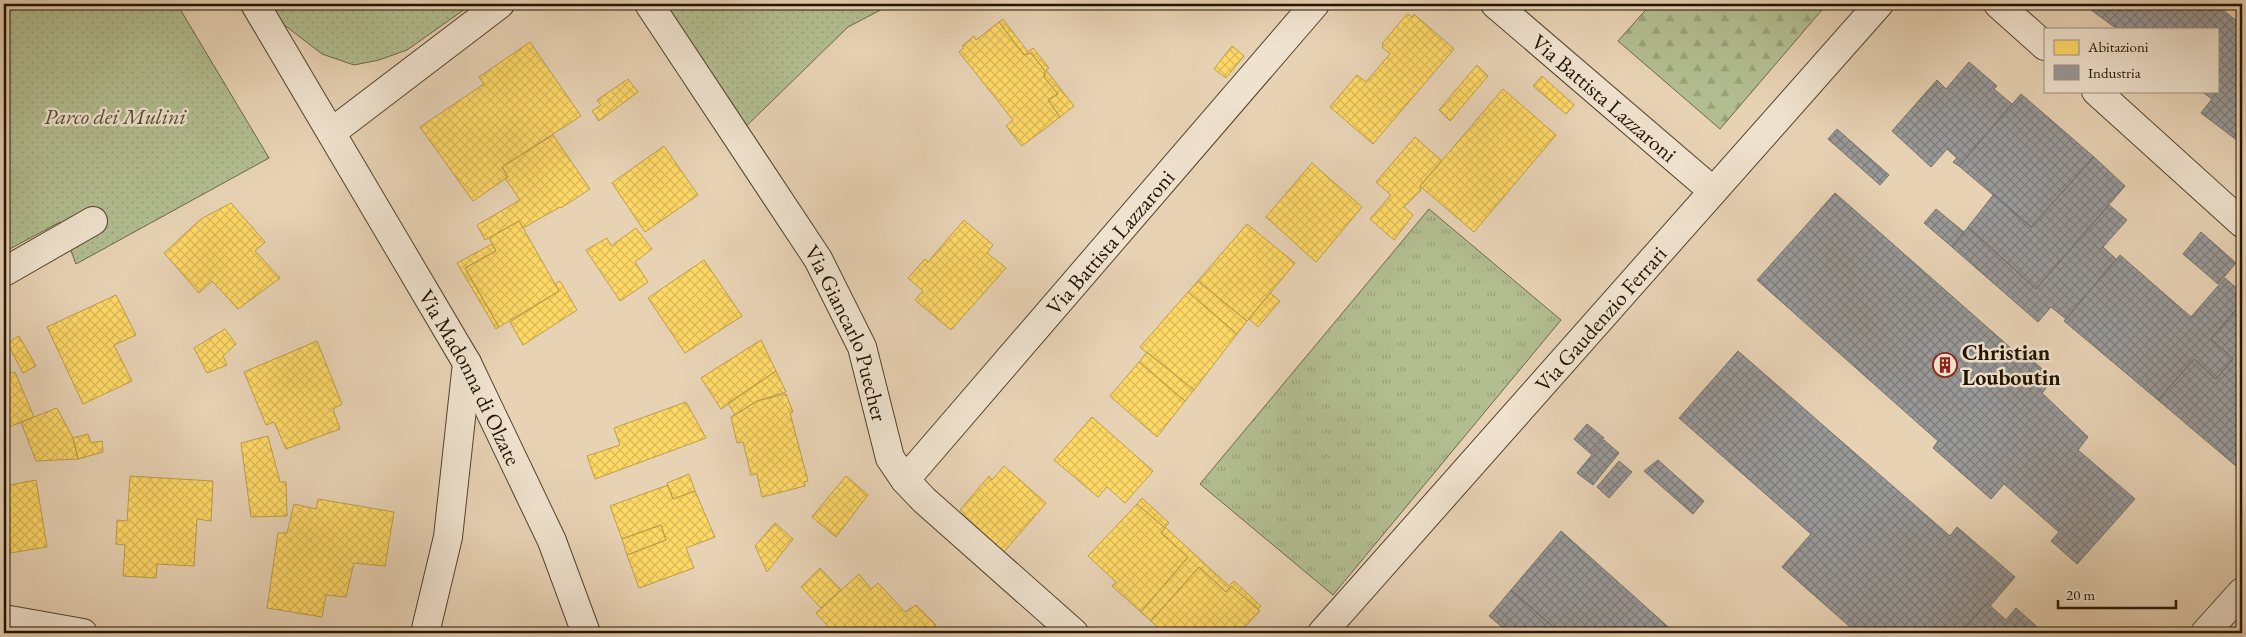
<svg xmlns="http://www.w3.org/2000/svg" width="2246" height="637" font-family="'EB Garamond',serif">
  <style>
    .grass { fill: url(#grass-tufts); stroke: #6a6848 }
    .forest { fill: url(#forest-firs); stroke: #6a6848 }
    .park { fill: url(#park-dots); stroke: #6a6848 }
    .homes { fill: url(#homes-cross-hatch); stroke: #bd9e48 }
    .industry { fill: url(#industry-cross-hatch); stroke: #75716b }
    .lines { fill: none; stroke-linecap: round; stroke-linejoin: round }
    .minor-casing { stroke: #53432e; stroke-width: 30 }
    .minor { stroke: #efe2ce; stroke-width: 28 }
    .labels { text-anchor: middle; stroke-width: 5; stroke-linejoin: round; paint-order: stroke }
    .street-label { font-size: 22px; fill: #221301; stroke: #efe2ce }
    .park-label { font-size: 22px; font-style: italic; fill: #544e33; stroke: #efe2ce }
    .poi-label { font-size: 22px; font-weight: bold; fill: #221301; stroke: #efe2ce; text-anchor: start }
  </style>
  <defs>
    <pattern id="grass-tufts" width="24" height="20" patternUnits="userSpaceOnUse" patternTransform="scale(1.25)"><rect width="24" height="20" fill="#b2bd90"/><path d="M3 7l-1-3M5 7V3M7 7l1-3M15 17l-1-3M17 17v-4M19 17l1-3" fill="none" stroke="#99a27a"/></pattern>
    <pattern id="forest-firs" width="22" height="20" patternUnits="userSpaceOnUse" patternTransform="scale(1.25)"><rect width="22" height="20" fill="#b2bd90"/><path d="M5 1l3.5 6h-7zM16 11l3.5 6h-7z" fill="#99a27a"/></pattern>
    <pattern id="park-dots" width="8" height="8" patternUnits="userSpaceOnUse" patternTransform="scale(1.25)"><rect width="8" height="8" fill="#b2bd90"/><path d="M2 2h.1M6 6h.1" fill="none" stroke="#99a27a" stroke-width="1.8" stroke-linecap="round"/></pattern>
    <pattern id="homes-cross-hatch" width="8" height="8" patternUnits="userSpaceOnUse" patternTransform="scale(1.25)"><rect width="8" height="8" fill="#ffd966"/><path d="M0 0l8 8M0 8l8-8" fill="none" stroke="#dab957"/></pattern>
    <pattern id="industry-cross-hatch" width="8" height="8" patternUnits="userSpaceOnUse" patternTransform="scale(1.25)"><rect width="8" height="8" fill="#999"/><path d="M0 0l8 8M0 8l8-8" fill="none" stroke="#7c7c7a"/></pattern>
  </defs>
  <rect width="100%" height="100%" fill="#e7d2b4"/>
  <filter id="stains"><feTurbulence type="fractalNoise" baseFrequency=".004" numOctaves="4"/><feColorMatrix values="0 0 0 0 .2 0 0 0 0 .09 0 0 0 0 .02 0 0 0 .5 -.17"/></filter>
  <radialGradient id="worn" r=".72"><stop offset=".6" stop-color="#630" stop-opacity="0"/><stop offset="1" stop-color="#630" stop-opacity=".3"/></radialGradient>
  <path class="grass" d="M1429 209 1561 320 1333 595 1200 484Z"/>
  <path class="forest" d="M1651 4H1827L1720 129 1618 41Z"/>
  <path class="park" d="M4 4H177L269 158 76 264 60 222 4 252Z
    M271 4H472L407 50 379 60 354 65 322 54 283 24Z
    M635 4H892L848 27 732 140Z"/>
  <path class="homes" d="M1407 14 1412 17 1414 14 1454 49 1373 144 1330 107 1357 75 1366 82 1390 54 1382 47 1383 45 1382 44Z
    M1003 19 1028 52 1033 48 1049 68 1046 70 1074 106 1060 117 1048 100 1058 94 1044 77 1045 71 1031 53 1024 55 999 22Z
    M999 22 1024 55 1031 53 1045 71 1044 77 1058 94 1048 100 1060 117 1022 146 1006 126 1013 120 959 52 964 48 962 46 974 36 976 40Z
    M530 42 581 116 502 167 508 177 473 201 420 127 484 84 479 77Z
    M1232 46 1244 56 1226 78 1214 69Z
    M1477 65 1488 76 1450 121 1439 110Z
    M1542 76 1574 105 1566 114 1533 86Z
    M628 79 638 92 599 121 592 111 601 105 597 100Z
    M1503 89 1556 135 1474 232 1420 186Z
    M553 135 590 189 561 208 560 207 523 228 519 221 485 240 477 225 520 200 505 178 508 177 502 167Z
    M1415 137 1442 161 1420 186 1421 190 1404 207 1413 215 1394 240 1370 219 1391 195 1376 182Z
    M664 146 698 195 645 232 612 183Z
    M1312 163 1362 207 1316 262 1266 217Z
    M231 203 265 242 255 251 280 278 238 309 212 281 199 293 164 253 201 219Z
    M964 220 993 245 987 253 1006 268 951 330 915 300 923 291 908 278 925 259 928 262Z
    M519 221 559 291 499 327 465 268 496 251 489 238Z
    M1247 224 1295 263 1247 321 1198 281Z
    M636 228 652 249 635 262 648 282 620 301 586 250 607 238 611 246Z
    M492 244 496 251 465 268 499 327 496 329 457 263Z
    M704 260 742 316 685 353 648 298Z
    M560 281 577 310 523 345 510 322 559 291 555 284Z
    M1198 281 1247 321 1237 334 1188 292Z
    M1188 292 1237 334 1194 390 1140 347Z
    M1270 293 1280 301 1258 327 1249 319Z
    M116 295 136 335 114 345 132 381 83 404 47 327Z
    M225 329 236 344 223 356 227 365 207 373 194 348Z
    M19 336 36 366 23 373 7 343Z
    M761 340 776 371 721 409 701 378Z
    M317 341 342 404 333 409 340 429 286 449 274 422 266 425 244 372Z
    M1147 352 1194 390 1185 401 1139 362Z
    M4 354 11 373 15 372 34 417 4 429Z
    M1139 362 1185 401 1157 437 1110 396Z
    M776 371 786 392 757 401 735 415 728 403Z
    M786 394 793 412 790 413 808 481 804 482 805 486 762 497 757 474 751 475 743 442 737 443 731 417 757 401Z
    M686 402 706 438 595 479 587 456 620 445 614 428Z
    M57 408 73 438 78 459 36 461 21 422Z
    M1092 417 1153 471 1125 503 1107 487 1098 497 1054 460Z
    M88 434 91 443 102 441 103 452 78 459 73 438Z
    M268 436 280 482H286L287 516 251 517 241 443Z
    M1004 466 1046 503 1003 553 960 517 964 513 960 510 989 476 992 480Z
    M689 474 695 491 673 499 667 483Z
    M130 476 213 481 211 521 197 519 194 566 157 564 156 578 123 576 125 545 116 544 117 520 127 521Z
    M846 476 868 495 836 537 812 517Z
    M36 480 47 547 4 554V486Z
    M668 485 673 499 695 491 715 537 686 548 694 568 639 588 627 555 666 540 661 525 622 539 610 506Z
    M1142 498 1169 523 1165 527 1229 586 1234 581 1261 606 1258 609 1231 586 1226 592 1199 567 1151 621 1141 612 1188 557 1161 533 1165 528 1137 504Z
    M318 499 394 512 385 566 354 563 346 597 326 595 322 617 267 608 278 533H287L294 504 316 509Z
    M1137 504 1165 528 1161 533 1188 557 1141 612 1112 586 1116 582 1088 556Z
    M775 523 793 539 767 572 755 546Z
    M661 525 666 540 627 555 622 539Z
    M1199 567 1226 592 1231 586 1260 611 1239 633H1164L1151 621Z
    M820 568 841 590 821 608 801 587Z
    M859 574 871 589 878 583 905 612 916 605 936 625 927 633H834L816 613Z"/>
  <path class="industry" d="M2083 4H2215L2242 25V144L2201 113 2212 99 2201 91H2217V29H2117Z
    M1969 62 1997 86 1994 89 2012 104 1959 166 1953 162 1957 158 1947 149 1931 167 1892 131 1937 80 1946 89Z
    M2021 94 2094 157 2031 227 1959 166Z
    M1837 129 1889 175 1880 185 1828 139Z
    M2094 157 2125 186 2036 289 1968 227 1994 194 2031 227Z
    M1835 193 2013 350 2017 346 2053 379 2042 393 2088 437 2078 450 2135 499 2077 564 2051 541 2059 532 2004 484 1991 499 1933 448 1938 441 1757 280Z
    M2109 205 2127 220 2103 247 2116 259 2066 319 2051 307 2038 322 1952 247 1968 227 2036 289Z
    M1936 209 1964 232 1952 247 1924 223Z
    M2201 232 2236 263 2218 284 2183 254Z
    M2120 255 2191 317 2225 278 2242 293V303L2211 339 2233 359 2216 379 2194 359 2158 400 2064 321Z
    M2242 303V471L2158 400 2194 359 2216 379 2233 359 2211 339Z
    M1738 351 1950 536 1957 527 2015 577 1990 606 1987 603 1961 633H1857L1782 567 1811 534 1679 418Z
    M1587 424 1604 438 1591 454 1574 439Z
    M1604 440 1619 453 1593 485 1577 473Z
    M1658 460 1704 501 1693 514 1644 471Z
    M1619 461 1632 472 1609 498 1597 487Z
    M1561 531 1675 633H1560L1511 590Z
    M1511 590 1560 633H1509L1489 616Z
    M1987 603 2006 620 2016 608 2044 633H1961Z
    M1428 628 1435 633H1423Z"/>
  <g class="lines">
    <defs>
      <g id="minor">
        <path id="s1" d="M255 4 467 363 552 541 586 633"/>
        <path id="s2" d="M649 4 818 259 862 347 890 458 905 480 924 500 1074 633"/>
        <path id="s3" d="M1495 4 1713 191"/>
        <path d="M1998 4 2045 46"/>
        <path d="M2096 91 2242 223"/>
        <path d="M332 132 500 4"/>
        <path d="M4 272 93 221"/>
        <path id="s4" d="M905 480 1315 4"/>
        <path d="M4 619 83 633"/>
        <path d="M425 633 448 537 467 363"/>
        <path id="s5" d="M1322 633 1879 4"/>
        <path d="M2205 633 2242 592"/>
      </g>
    </defs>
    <use href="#minor" class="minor-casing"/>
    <use href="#minor" class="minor"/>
  </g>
  <defs>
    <symbol id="building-ring" viewBox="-11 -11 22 22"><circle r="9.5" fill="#efe2ce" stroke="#8f2418" stroke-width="1.5"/><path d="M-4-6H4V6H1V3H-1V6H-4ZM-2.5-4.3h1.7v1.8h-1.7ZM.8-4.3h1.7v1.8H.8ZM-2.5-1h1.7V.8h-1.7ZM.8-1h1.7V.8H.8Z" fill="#8f2418"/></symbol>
  </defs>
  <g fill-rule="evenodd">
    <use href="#building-ring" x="1931" y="351" width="28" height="28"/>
  </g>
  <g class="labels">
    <g class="street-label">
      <text dy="8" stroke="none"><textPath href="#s3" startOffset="144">Via Battista Lazzaroni</textPath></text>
      <text dy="8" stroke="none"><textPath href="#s4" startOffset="314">Via Battista Lazzaroni</textPath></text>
      <text dy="8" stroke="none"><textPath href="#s5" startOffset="420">Via Gaudenzio Ferrari</textPath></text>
      <text dy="8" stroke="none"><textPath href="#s2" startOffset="386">Via Giancarlo Puecher</textPath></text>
      <text dy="8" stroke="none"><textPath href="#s1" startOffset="431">Via Madonna di Olzate</textPath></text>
    </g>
    <g class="park-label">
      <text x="115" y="124">Parco dei Mulini</text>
    </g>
    <g class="poi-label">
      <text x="1962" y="360">Christian<tspan x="1962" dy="25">Louboutin</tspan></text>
    </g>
  </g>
  <rect width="2246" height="637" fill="none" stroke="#e7d2b4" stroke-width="20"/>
  <rect x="5" y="5" width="2236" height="627" fill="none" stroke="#221301" stroke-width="2.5"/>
  <rect x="10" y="10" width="2226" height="617" fill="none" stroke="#221301"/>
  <rect x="2044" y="28" width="175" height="65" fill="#efe2ce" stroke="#9d8f7c"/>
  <rect x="2054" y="40" width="25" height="15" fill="#ffd966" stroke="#9d8f7c"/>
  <text x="2088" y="52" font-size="15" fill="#221301">Abitazioni</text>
  <rect x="2054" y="65" width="25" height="15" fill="#999999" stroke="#9d8f7c"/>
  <text x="2088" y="78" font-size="15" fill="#221301">Industria</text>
  <path d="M2058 600v8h118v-8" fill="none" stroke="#221301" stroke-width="2.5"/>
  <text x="2066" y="600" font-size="15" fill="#221301" stroke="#efe2ce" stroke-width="4" paint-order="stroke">20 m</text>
  <rect width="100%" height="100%" filter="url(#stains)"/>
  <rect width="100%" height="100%" fill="url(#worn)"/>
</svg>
